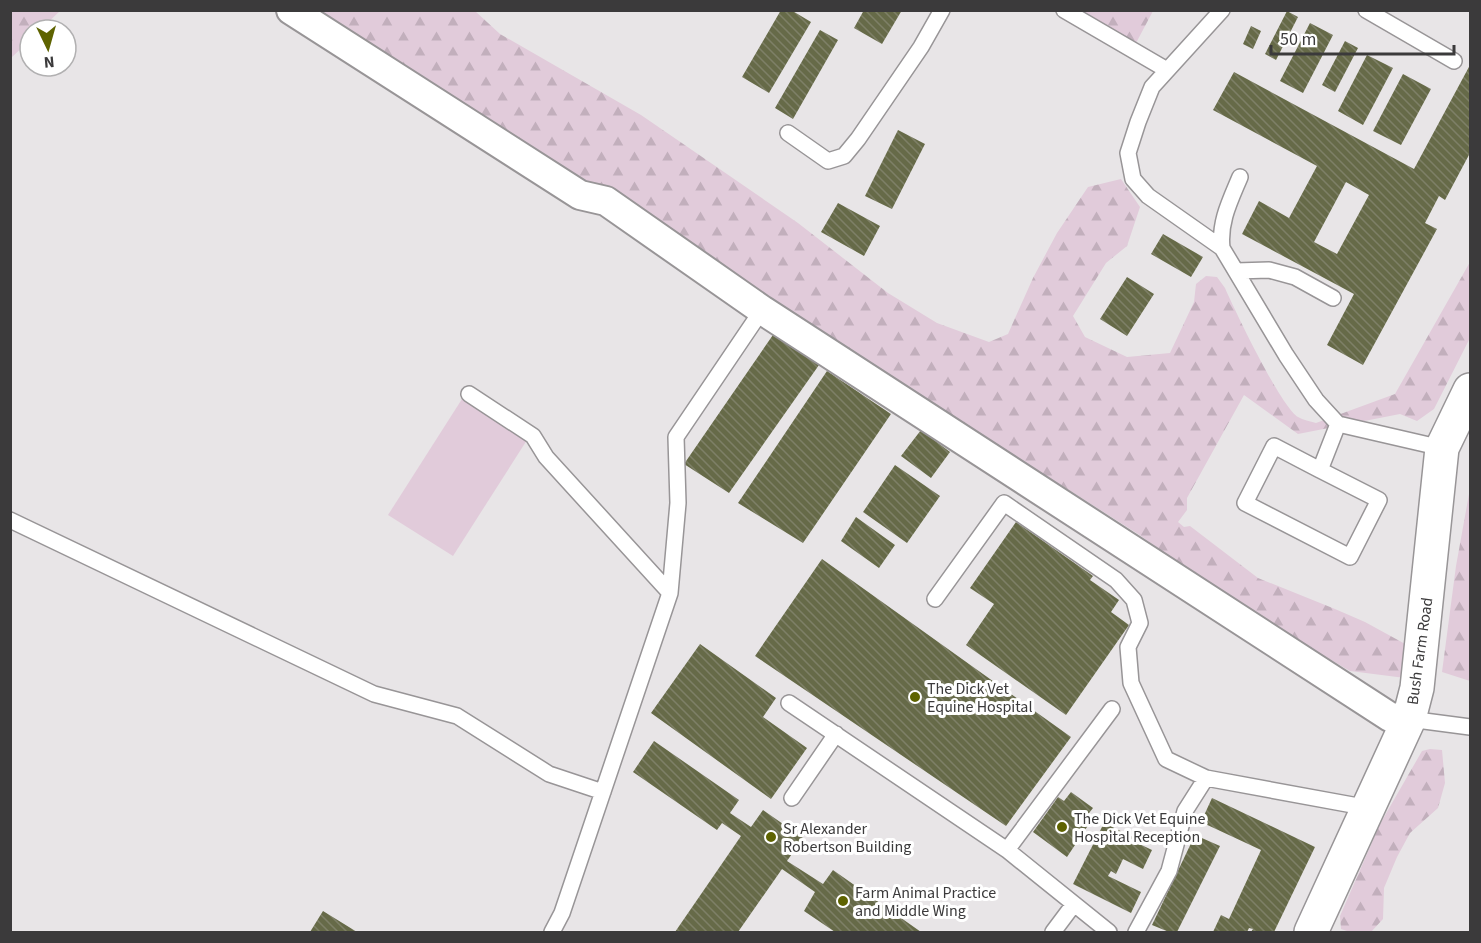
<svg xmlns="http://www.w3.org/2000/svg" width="1481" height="943" font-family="'Source Sans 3',sans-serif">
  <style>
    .forest { fill: url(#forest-firs) }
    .garden { fill: #e1cbda }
    .building { fill: url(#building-back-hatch); fill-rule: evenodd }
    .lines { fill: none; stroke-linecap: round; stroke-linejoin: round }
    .service-casing { stroke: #989597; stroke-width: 18 }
    .minor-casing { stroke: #989597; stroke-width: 32 }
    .tertiary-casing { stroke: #989597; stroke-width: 36 }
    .service { stroke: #fff; stroke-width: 15 }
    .minor { stroke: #fff; stroke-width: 28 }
    .tertiary { stroke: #fff; stroke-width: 33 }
    .poi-dot { fill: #5e6300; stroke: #fff; stroke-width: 2 }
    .labels { text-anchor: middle; stroke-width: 6; stroke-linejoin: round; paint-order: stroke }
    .street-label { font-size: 16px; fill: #3b3a3b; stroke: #fff }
    .poi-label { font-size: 16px; fill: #3b3a3b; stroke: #fff; text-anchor: start }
  </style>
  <defs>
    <pattern id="forest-firs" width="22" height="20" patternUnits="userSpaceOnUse" patternTransform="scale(1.5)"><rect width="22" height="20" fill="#e1cbda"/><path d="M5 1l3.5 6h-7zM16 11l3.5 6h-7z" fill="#c2afbc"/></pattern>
    <pattern id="building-back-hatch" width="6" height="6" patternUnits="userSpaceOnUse" patternTransform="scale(1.5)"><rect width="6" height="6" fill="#666a48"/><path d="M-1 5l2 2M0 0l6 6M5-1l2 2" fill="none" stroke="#7e8067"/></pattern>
  </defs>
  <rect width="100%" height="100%" fill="#e8e5e7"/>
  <path class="forest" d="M11 10H60V11L40 30H30V40L11 58Z
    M320 11H475L500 34 641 115 676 139 798 223 888 293 937 323 989 342 1008 334 1033 278 1057 233 1088 187 1121 179 1140 207 1127 246 1106 263 1073 316 1085 337 1127 357 1170 353 1194 302 1196 284 1206 276 1217 277 1225 288C1235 311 1281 407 1298 417 1303 420 1310 421 1316 423L1395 394 1470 262V338L1434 409 1417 421 1400 414 1298 434 1244 395 1187 498V510L1178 522 1184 527 1190 526 1258 578 1335 609 1365 622 1407 645 1405 678 1350 671 1241 608 1138 534 1061 485 1019 467 611 191 562 170Z
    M1079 11H1153L1136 43 1105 31Z
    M1470 474V681L1442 672 1456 566 1469 494Z
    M1430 749 1442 750 1445 783 1438 808 1410 833 1397 857 1384 888 1383 919 1371 932H1350L1341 929 1340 916 1380 824 1422 751Z"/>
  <path class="garden" d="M462 399 527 440 453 556 388 515Z"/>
  <path class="building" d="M781 10H791L811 22 769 93 742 77Z
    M864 10H902L882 44 854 28Z
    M1287 11 1298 17 1276 60 1265 54Z
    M1310 23 1333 35 1303 93 1280 81Z
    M1251 26 1261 31 1253 49 1243 44Z
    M820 30 838 40 793 119 775 108Z
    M1345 41 1358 48 1335 92 1322 85Z
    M1367 55 1393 68 1363 125 1338 111Z
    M1470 65V153L1445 200 1439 196 1425 223 1437 229 1363 365 1327 345 1354 294 1242 234 1259 201 1289 218 1317 166 1213 110 1234 72 1414 169ZM1346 182 1369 195 1337 254 1314 242Z
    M1403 74 1431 89 1401 145 1373 131Z
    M898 130 925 144 892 209 865 196Z
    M838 203 880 226 864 256 821 232Z
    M1163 234 1203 257 1191 277 1151 254Z
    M1127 277 1154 294 1127 336 1100 319Z
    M775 332 819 365 729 493 684 464Z
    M827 371 891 414 803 543 738 503Z
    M921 430 950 452 931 478 901 456Z
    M895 465 940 496 907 543 863 512Z
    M856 517 895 545 879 568 841 541Z
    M1016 522 1093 576 1090 580 1119 600 1111 612 1129 625 1066 715 966 645 994 604 970 588Z
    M822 559 1071 737 1006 826 755 656Z
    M700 644 776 698 763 717 807 748 771 799 651 713Z
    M654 741 739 800 730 813 751 827 763 810 803 838 787 861 823 884 833 870 921 932H835L804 911 815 892 782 869 738 932H675L741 836 722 823 717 830 633 772Z
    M1071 792 1093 808 1086 817 1091 821 1067 857 1033 832 1058 797 1064 801Z
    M1212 798 1315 847 1274 932H1251L1253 929 1249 928 1247 932H1213L1221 915 1229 919 1261 850 1201 822Z
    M1104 823 1133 837 1131 840 1152 850 1143 869 1123 859 1116 874 1111 871 1108 876 1141 892 1131 913 1073 884Z
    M1195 835 1220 846 1177 932H1169L1152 925Z
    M323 911 357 932H310Z"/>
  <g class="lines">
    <defs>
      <path id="service" d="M1064 10 1167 70
        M1222 10 1152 87 1138 122 1128 153 1133 179 1148 196 1222 248 1286 355 1316 400 1338 424 1442 448
        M1366 10 1454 61
        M788 133 828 161 844 156 858 139 921 47 942 10
        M1222 248C1219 222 1230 201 1240 177
        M1236 271 1269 270 1295 277 1333 298
        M469 394 533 436 546 457 670 593
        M1320 470 1274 446 1245 503 1350 557 1379 500 1320 470 1338 424
        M10 520 374 694 457 716 549 774 603 792
        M935 599 1004 503 1116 580 1134 600 1140 623 1128 647 1131 683 1166 759 1206 778 1369 808
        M789 703 1007 850 1109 932
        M1409 719 1470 727
        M792 798 836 734
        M1007 850 1112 709
        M552 932 562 913 670 593 678 503 676 437 762 310
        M1053 932 1074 904
        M1136 932 1169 871 1185 811 1206 778"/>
      <path id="minor" d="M291 10 580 195 606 201 762 310 1390 717 1409 719"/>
      <path id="tertiary" d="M1311 932 1409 719 1417 688 1442 448 1470 390"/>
    </defs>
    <use href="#service" class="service-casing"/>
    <use href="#minor" class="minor-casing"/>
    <use href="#tertiary" class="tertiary-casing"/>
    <use href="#service" class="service"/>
    <use href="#minor" class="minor"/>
    <use href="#tertiary" class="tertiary"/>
  </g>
  <g class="poi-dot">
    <circle cx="915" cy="697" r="6"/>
    <circle cx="1062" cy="827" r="6"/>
    <circle cx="771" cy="837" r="6"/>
    <circle cx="843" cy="901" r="6"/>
  </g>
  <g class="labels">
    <g class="street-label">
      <text transform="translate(1419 651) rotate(-82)" y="6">Bush Farm Road</text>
    </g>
    <g class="poi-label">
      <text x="927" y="694">The Dick Vet<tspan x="927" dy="18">Equine Hospital</tspan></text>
      <text x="1074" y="824">The Dick Vet Equine<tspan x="1074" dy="18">Hospital Reception</tspan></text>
      <text x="783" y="834">Sr Alexander<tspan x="783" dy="18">Robertson Building</tspan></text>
      <text x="855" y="898">Farm Animal Practice<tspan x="855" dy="18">and Middle Wing</tspan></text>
    </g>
  </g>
  <rect width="1481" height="943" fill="none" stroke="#3b3a3b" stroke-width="24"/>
  <g transform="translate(48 48) rotate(175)"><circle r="28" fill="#ffffff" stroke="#b1b0b1" stroke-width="1.5"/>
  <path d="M0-4.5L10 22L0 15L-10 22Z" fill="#5e6300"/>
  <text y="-9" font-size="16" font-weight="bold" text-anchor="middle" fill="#3b3a3b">N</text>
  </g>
  <path d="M1271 45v9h183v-9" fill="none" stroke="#3b3a3b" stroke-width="3"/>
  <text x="1280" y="45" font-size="18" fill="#3b3a3b" stroke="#ffffff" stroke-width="4.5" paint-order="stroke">50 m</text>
</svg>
